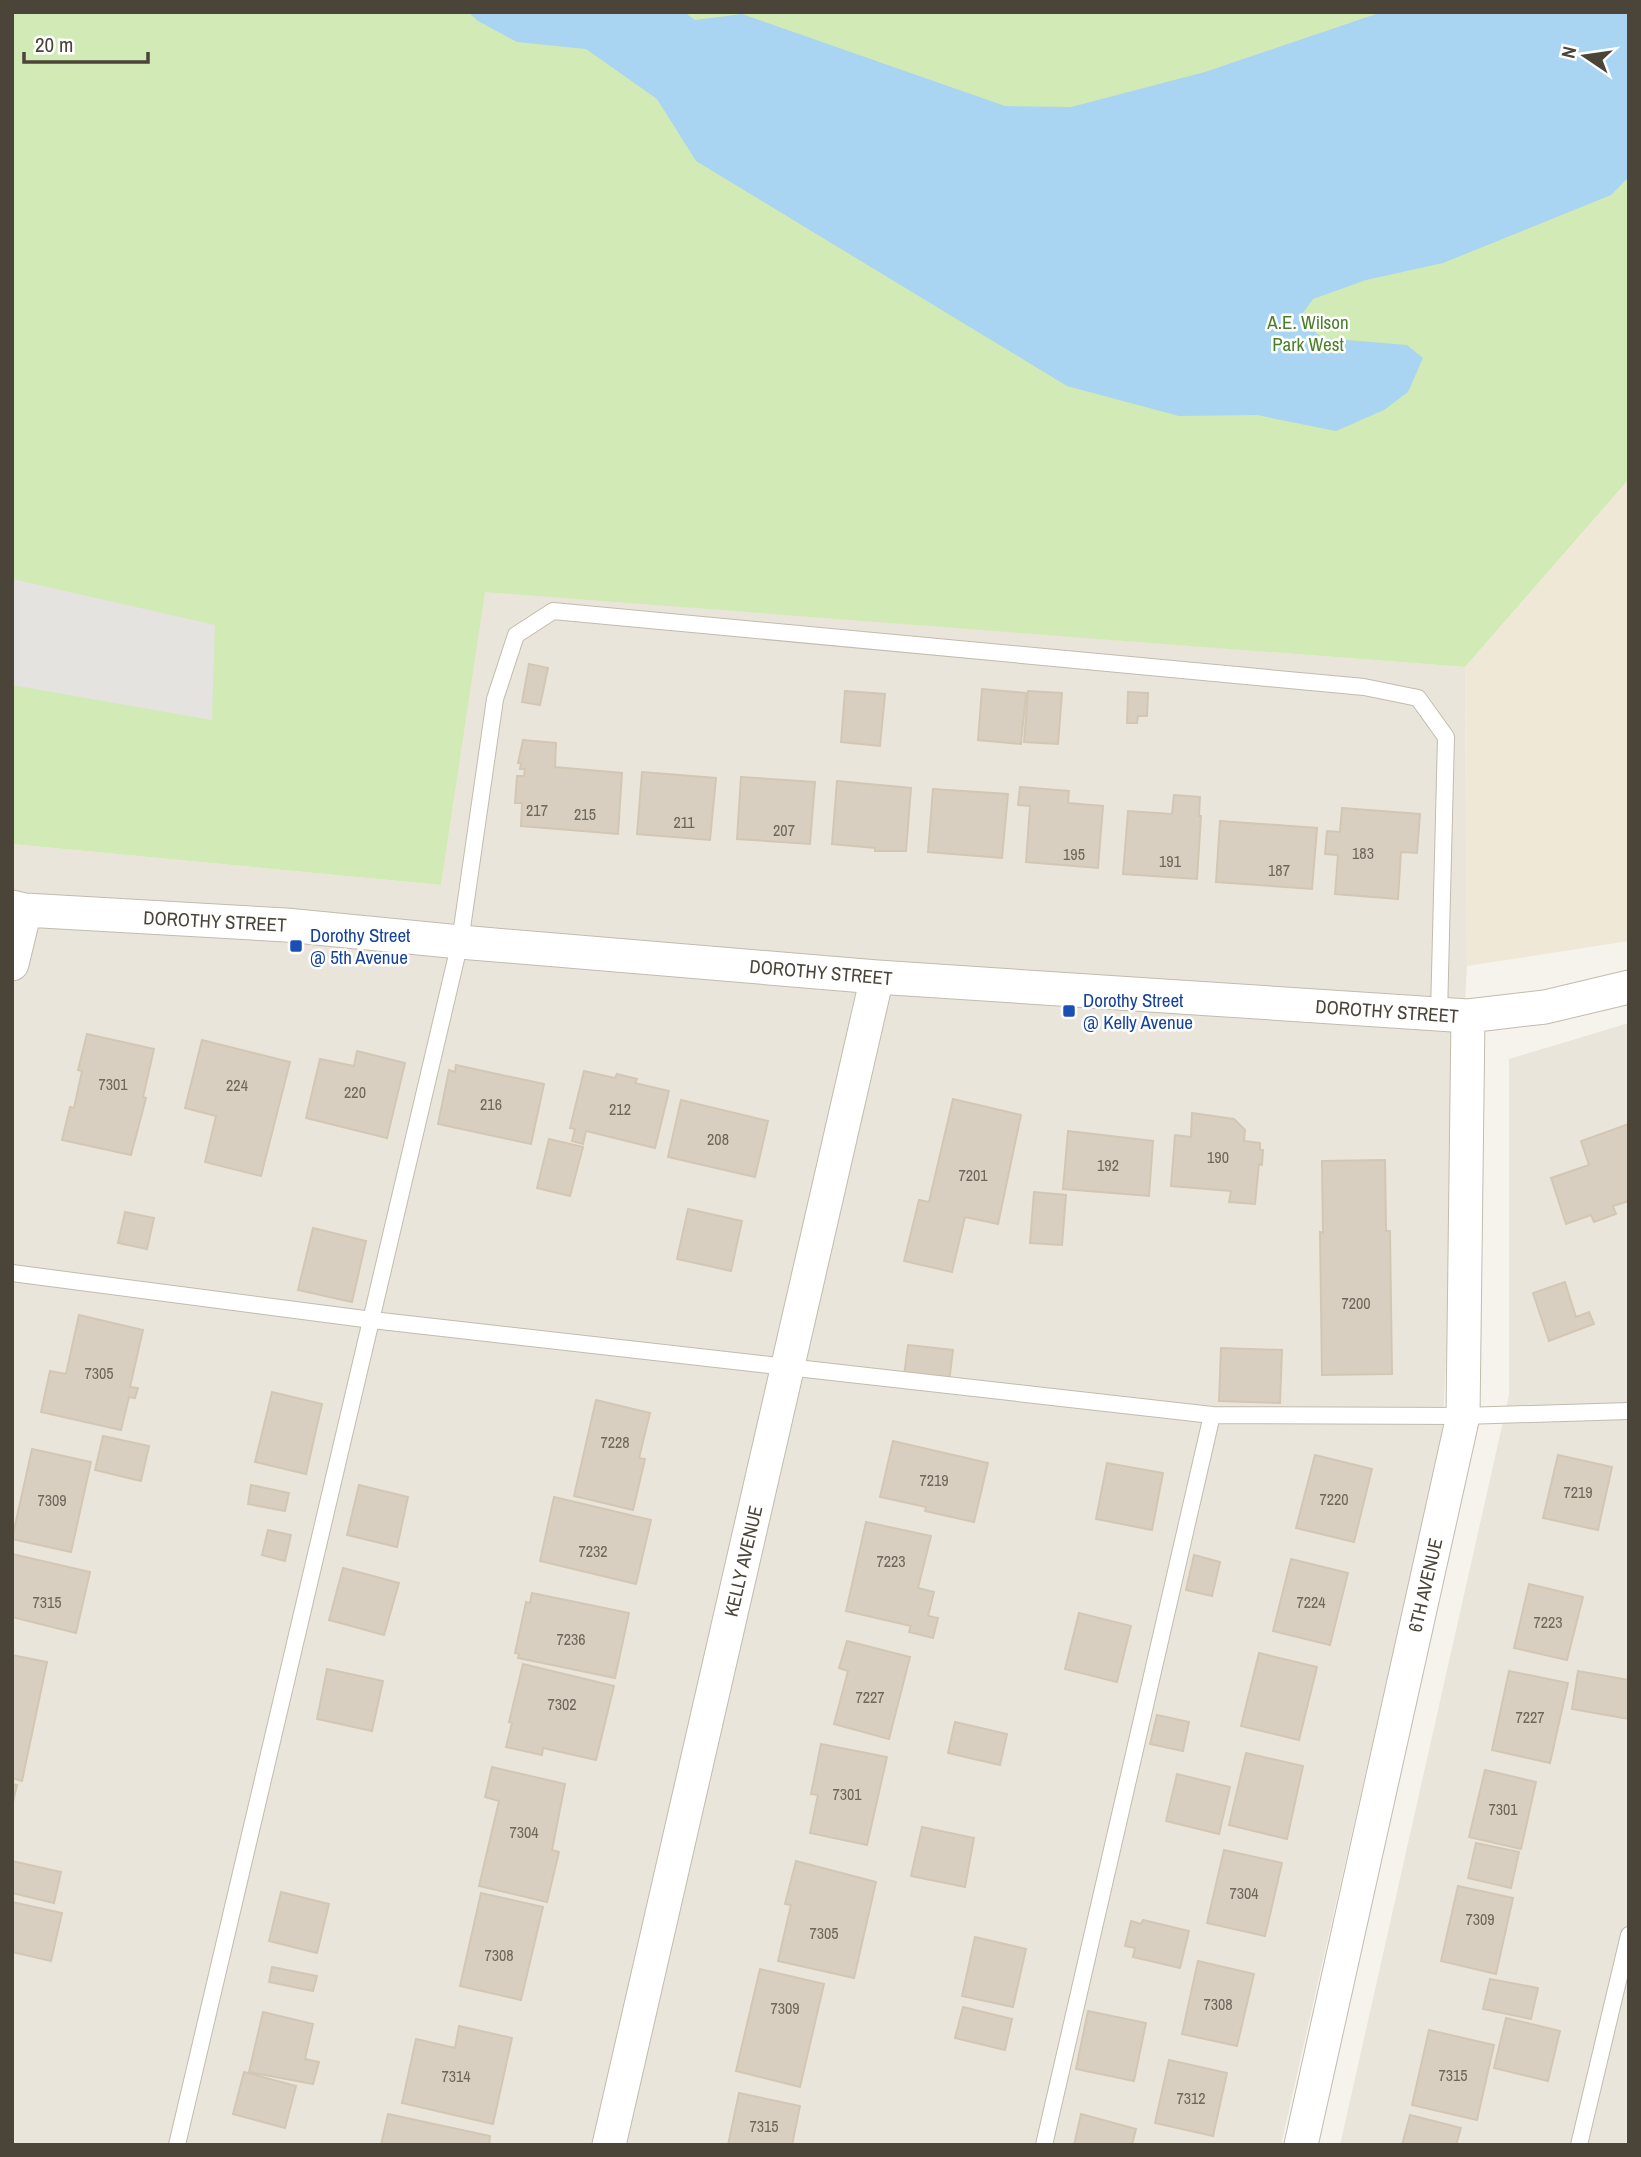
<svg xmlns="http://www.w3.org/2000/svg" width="1641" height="2157" font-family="'Archivo Narrow',sans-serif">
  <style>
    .residential { fill: #eae5da }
    .education { fill: #efe8d6 }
    .green { fill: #d2eab5 }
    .parking { fill: #e5e3e0 }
    .water { fill: #a9d4f2 }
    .building { fill: #d8cfc1; stroke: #d3c7b4; stroke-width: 2 }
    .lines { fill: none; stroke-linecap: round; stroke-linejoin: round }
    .service-casing { stroke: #c2bbae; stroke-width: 18 }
    .minor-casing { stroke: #c2bbae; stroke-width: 35 }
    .service { stroke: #fff; stroke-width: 16 }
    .minor { stroke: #fff; stroke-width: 33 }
    .transit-dot { fill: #1a4fb4; stroke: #fff; stroke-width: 2.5 }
    .labels { text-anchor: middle; stroke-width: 5; stroke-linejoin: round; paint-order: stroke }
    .number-label { font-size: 16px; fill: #6e675b }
    .park-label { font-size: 19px; fill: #4a7f2a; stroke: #fff }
    .street-label { font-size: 19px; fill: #4b4439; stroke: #fff }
    .transit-label { font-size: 19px; fill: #164399; stroke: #fff; text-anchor: start }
  </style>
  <rect width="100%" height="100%" fill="#f6f3ec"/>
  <path class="residential" d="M484 591 1465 667 1467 966 1442 1437 1281 2145H12V844L441 885Z
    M1629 1023V2145H1340L1509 1395V1059Z"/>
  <path class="education" d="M1629 479V941L1467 966 1465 667Z"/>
  <path class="green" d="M12 12H1629V479L1465 667 485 592 441 885 12 844Z"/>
  <path class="parking" d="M12 579 215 625 212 720 12 685Z"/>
  <path class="water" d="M468 12H684L695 20 742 14 1005 106 1071 107 1205 72 1382 12H1629V177L1611 195 1443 263 1366 280 1313 299 1298 320 1323 338 1407 345 1423 358 1408 392 1384 410 1336 431 1257 415 1179 416 1067 386 696 161 657 99 586 49 517 42 478 21Z"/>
  <path class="building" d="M529 664 548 668 540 705 522 702Z
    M982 689 1026 693 1021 744 978 740Z
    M845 691 885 694 880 746 841 742Z
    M1028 691 1062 693 1058 744 1024 742Z
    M1128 692 1148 693 1147 716H1138L1137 723H1127Z
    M523 740 556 743 555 767 622 773 618 834 521 826 522 803H515L517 776H524L525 769H520L521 763H518Z
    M642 772 716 778 710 840 637 834Z
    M741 777 815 782 810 844 737 839Z
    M837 781 911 788 906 851H875V848L832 844Z
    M1020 787 1069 791 1068 803 1103 806 1098 868 1026 862 1030 806 1018 805Z
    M933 789 1008 794 1002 858 928 852Z
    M1174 795 1200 797 1199 816H1201L1197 879 1123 874 1128 811 1172 814Z
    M1342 808 1420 814 1417 853 1401 852 1398 899 1335 894 1338 855 1325 854 1327 831 1340 832Z
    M1220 821 1317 828 1312 889 1216 882Z
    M87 1034 154 1049 143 1097 146 1098 131 1155 62 1140 70 1107 74 1108 82 1071 78 1070Z
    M202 1040 290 1062 261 1176 205 1162 216 1116 185 1108Z
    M357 1051 405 1063 387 1138 306 1118 320 1059 354 1066Z
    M456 1065 544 1084 531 1144 438 1124 449 1070 455 1072Z
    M584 1071 615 1078 617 1074 637 1079 635 1083 669 1091 655 1148 586 1131 583 1144 572 1141 575 1129 570 1128Z
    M953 1099 1021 1115 998 1224 965 1217 952 1272 904 1261 919 1200 929 1202Z
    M681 1100 768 1121 755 1177 668 1157Z
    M1192 1113 1234 1119 1245 1130 1244 1141 1260 1143V1150H1263L1262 1165 1259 1164 1255 1204 1229 1202 1231 1191 1171 1186 1175 1135 1191 1137Z
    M1629 1124V1201L1613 1206 1616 1214 1594 1222 1591 1215 1566 1224 1551 1178 1589 1165 1581 1141Z
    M1068 1131 1153 1141 1149 1196 1063 1189Z
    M549 1139 583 1147 570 1196 537 1188Z
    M1385 1160 1386 1231H1390L1392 1374 1322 1375 1320 1232 1323 1233 1322 1161Z
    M1034 1192 1066 1195 1062 1245 1030 1243Z
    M688 1209 742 1221 731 1271 677 1259Z
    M125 1212 154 1218 147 1249 118 1243Z
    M313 1228 366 1241 352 1302 298 1290Z
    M1565 1282 1576 1317 1589 1312 1594 1324 1549 1341 1533 1293Z
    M79 1315 143 1330 130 1387 138 1388 135 1398 129 1397 121 1430 41 1412 50 1371 66 1374Z
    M908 1345 953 1350 949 1382 904 1376Z
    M1221 1348 1282 1350 1280 1403 1219 1401Z
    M272 1392 322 1404 306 1474 255 1462Z
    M596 1400 650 1413 639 1458 645 1459 633 1510 574 1496Z
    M103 1436 149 1446 141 1481 95 1470Z
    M893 1441 988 1463 974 1522 925 1511 926 1507 880 1497Z
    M32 1449 91 1462 71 1552 12 1539Z
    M1315 1455 1372 1469 1354 1542 1296 1528Z
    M1558 1455 1612 1467 1598 1530 1543 1518Z
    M1107 1463 1163 1473 1152 1530 1096 1519Z
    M251 1485 289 1493 285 1511 248 1504Z
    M359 1485 408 1497 397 1547 347 1535Z
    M554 1497 651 1520 636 1584 540 1561Z
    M866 1522 931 1536 918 1588 934 1592 928 1616 938 1618 933 1638 909 1632 911 1626 846 1611Z
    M268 1530 291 1535 285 1561 262 1555Z
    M12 1554 90 1572 76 1633 12 1617Z
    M1194 1555 1220 1562 1212 1596 1186 1590Z
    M1291 1559 1348 1573 1330 1645 1273 1631Z
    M343 1568 399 1583 384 1635 329 1620Z
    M1529 1584 1583 1597 1567 1660 1514 1648Z
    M532 1593 629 1613 615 1678 518 1658 519 1654 515 1653 526 1602 530 1603Z
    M1079 1613 1131 1626 1117 1682 1065 1669Z
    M847 1641 910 1657 889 1739 834 1724 848 1671 839 1668Z
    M1259 1653 1317 1667 1299 1740 1241 1726Z
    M12 1655 47 1662 22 1781 12 1778Z
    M523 1664 614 1686 596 1760 543 1748 542 1755 506 1747 512 1723 509 1722Z
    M327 1669 383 1681 372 1731 317 1719Z
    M1509 1671 1568 1683 1550 1763 1492 1750Z
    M1578 1671 1629 1680V1719L1572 1709Z
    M1157 1715 1189 1722 1183 1751 1150 1744Z
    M955 1722 1007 1734 1000 1765 948 1753Z
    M821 1744 887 1757 867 1845 810 1833 818 1795 811 1794Z
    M1246 1753 1303 1766 1287 1839 1229 1825Z
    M492 1767 565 1784 552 1850 559 1852 547 1902 479 1886 499 1801 485 1797Z
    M1485 1770 1536 1782 1521 1849 1469 1837Z
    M1177 1774 1230 1787 1219 1834 1166 1821Z
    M12 1784 17 1785 12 1806Z
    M922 1827 974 1838 965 1887 911 1876Z
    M1476 1843 1519 1852 1511 1888 1468 1878Z
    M1224 1850 1282 1863 1265 1936 1207 1923Z
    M12 1861 61 1872 54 1903 12 1893Z
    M796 1861 876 1882 854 1978 778 1961 791 1905 785 1904Z
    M1458 1886 1513 1898 1496 1974 1441 1961Z
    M281 1892 329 1904 317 1953 269 1941Z
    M481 1893 543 1907 521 2000 460 1986Z
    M12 1902 62 1913 51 1961 12 1952Z
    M1143 1920 1189 1931 1180 1968 1133 1957 1135 1948 1125 1946 1131 1921 1141 1924Z
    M975 1937 1026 1949 1013 2007 962 1996Z
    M1198 1961 1254 1974 1237 2046 1182 2034Z
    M272 1967 317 1976 313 1991 269 1982Z
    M760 1969 824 1984 800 2087 736 2071Z
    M1490 1979 1538 1988 1531 2019 1483 2009Z
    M963 2007 1012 2019 1005 2050 955 2038Z
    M1088 2011 1146 2023 1134 2081 1076 2069Z
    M263 2012 313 2024 305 2059 319 2062 313 2084 249 2072Z
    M1506 2018 1560 2031 1548 2081 1494 2068Z
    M459 2026 512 2038 493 2124 402 2103 416 2039 455 2048Z
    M1429 2030 1494 2045 1477 2120 1412 2105Z
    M1169 2060 1227 2073 1213 2136 1155 2123Z
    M244 2072 296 2086 285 2128 233 2114Z
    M739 2093 800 2106 792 2145H728Z
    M388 2114 490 2136 489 2145H381Z
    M1081 2114 1136 2129 1132 2145H1074Z
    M1410 2115 1461 2128 1456 2145H1402Z"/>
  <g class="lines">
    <defs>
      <path id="service" d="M12 1273 372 1320 1212 1415 1463 1416 1629 1411
        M177 2145 460 942 495 699 516 635 553 611 1364 687 1418 698 1446 737 1439 1014
        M1044 2145 1212 1415
        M1579 2145 1629 1935"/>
      <path id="minor" d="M12 907 25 910 286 925 460 942 877 977 1468 1016 1545 1007 1629 987
        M12 964 25 910
        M609 2145 877 977
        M1301 2145 1463 1416 1468 1016"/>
    </defs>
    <use href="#service" class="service-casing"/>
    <use href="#minor" class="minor-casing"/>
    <use href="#service" class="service"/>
    <use href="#minor" class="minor"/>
  </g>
  <g class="transit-dot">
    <rect x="289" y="939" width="14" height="14" rx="3.5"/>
    <rect x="1062" y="1004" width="14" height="14" rx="3.5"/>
  </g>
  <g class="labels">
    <g class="number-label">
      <text x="537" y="816">217</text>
      <text x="585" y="820">215</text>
      <text x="684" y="828">211</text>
      <text x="784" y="836">207</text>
      <text x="1363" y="859">183</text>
      <text x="1074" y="860">195</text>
      <text x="1170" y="867">191</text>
      <text x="1279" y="876">187</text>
      <text x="113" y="1090">7301</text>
      <text x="237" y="1091">224</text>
      <text x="355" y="1098">220</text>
      <text x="491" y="1110">216</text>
      <text x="620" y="1115">212</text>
      <text x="718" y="1145">208</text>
      <text x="1218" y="1163">190</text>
      <text x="1108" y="1171">192</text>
      <text x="973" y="1181">7201</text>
      <text x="1356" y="1309">7200</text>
      <text x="99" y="1379">7305</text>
      <text x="615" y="1448">7228</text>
      <text x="934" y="1486">7219</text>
      <text x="1578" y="1498">7219</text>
      <text x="1334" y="1505">7220</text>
      <text x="52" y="1506">7309</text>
      <text x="593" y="1557">7232</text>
      <text x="891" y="1567">7223</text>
      <text x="47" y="1608">7315</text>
      <text x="1311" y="1608">7224</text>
      <text x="1548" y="1628">7223</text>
      <text x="571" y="1645">7236</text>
      <text x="870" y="1703">7227</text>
      <text x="562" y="1710">7302</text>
      <text x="1530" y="1723">7227</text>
      <text x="847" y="1800">7301</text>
      <text x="1503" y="1815">7301</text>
      <text x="524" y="1838">7304</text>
      <text x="1244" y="1899">7304</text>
      <text x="1480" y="1925">7309</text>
      <text x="824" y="1939">7305</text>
      <text x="499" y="1961">7308</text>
      <text x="1218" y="2010">7308</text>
      <text x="785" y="2014">7309</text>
      <text x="1453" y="2081">7315</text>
      <text x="456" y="2082">7314</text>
      <text x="1191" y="2104">7312</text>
      <text x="764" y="2132">7315</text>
    </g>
    <g class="park-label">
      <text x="1308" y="329">A.E. Wilson<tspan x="1308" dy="22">Park West</tspan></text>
    </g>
    <g class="street-label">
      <text transform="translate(215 921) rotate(3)" y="7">DOROTHY STREET</text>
      <text transform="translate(821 972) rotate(5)" y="7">DOROTHY STREET</text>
      <text transform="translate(1387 1011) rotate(4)" y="7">DOROTHY STREET</text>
      <text transform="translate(743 1561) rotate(-77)" y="7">KELLY AVENUE</text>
      <text transform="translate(1425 1585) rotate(-77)" y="7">6TH AVENUE</text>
    </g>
    <g class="transit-label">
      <text x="310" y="942">Dorothy Street<tspan x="310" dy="22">@ 5th Avenue</tspan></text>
      <text x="1083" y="1007">Dorothy Street<tspan x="1083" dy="22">@ Kelly Avenue</tspan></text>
    </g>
  </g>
  <rect width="1641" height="2157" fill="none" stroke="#4b4439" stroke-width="28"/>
  <g transform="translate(1585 56) rotate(283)" stroke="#ffffff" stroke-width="5" paint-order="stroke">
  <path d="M0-5L12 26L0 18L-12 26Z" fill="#4b4439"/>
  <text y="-10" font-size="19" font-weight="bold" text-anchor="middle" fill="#4b4439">N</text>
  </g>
  <path d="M24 52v10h124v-10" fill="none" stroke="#4b4439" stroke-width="3.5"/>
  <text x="35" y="52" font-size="21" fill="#4b4439" stroke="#ffffff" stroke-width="5" paint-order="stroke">20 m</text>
</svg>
